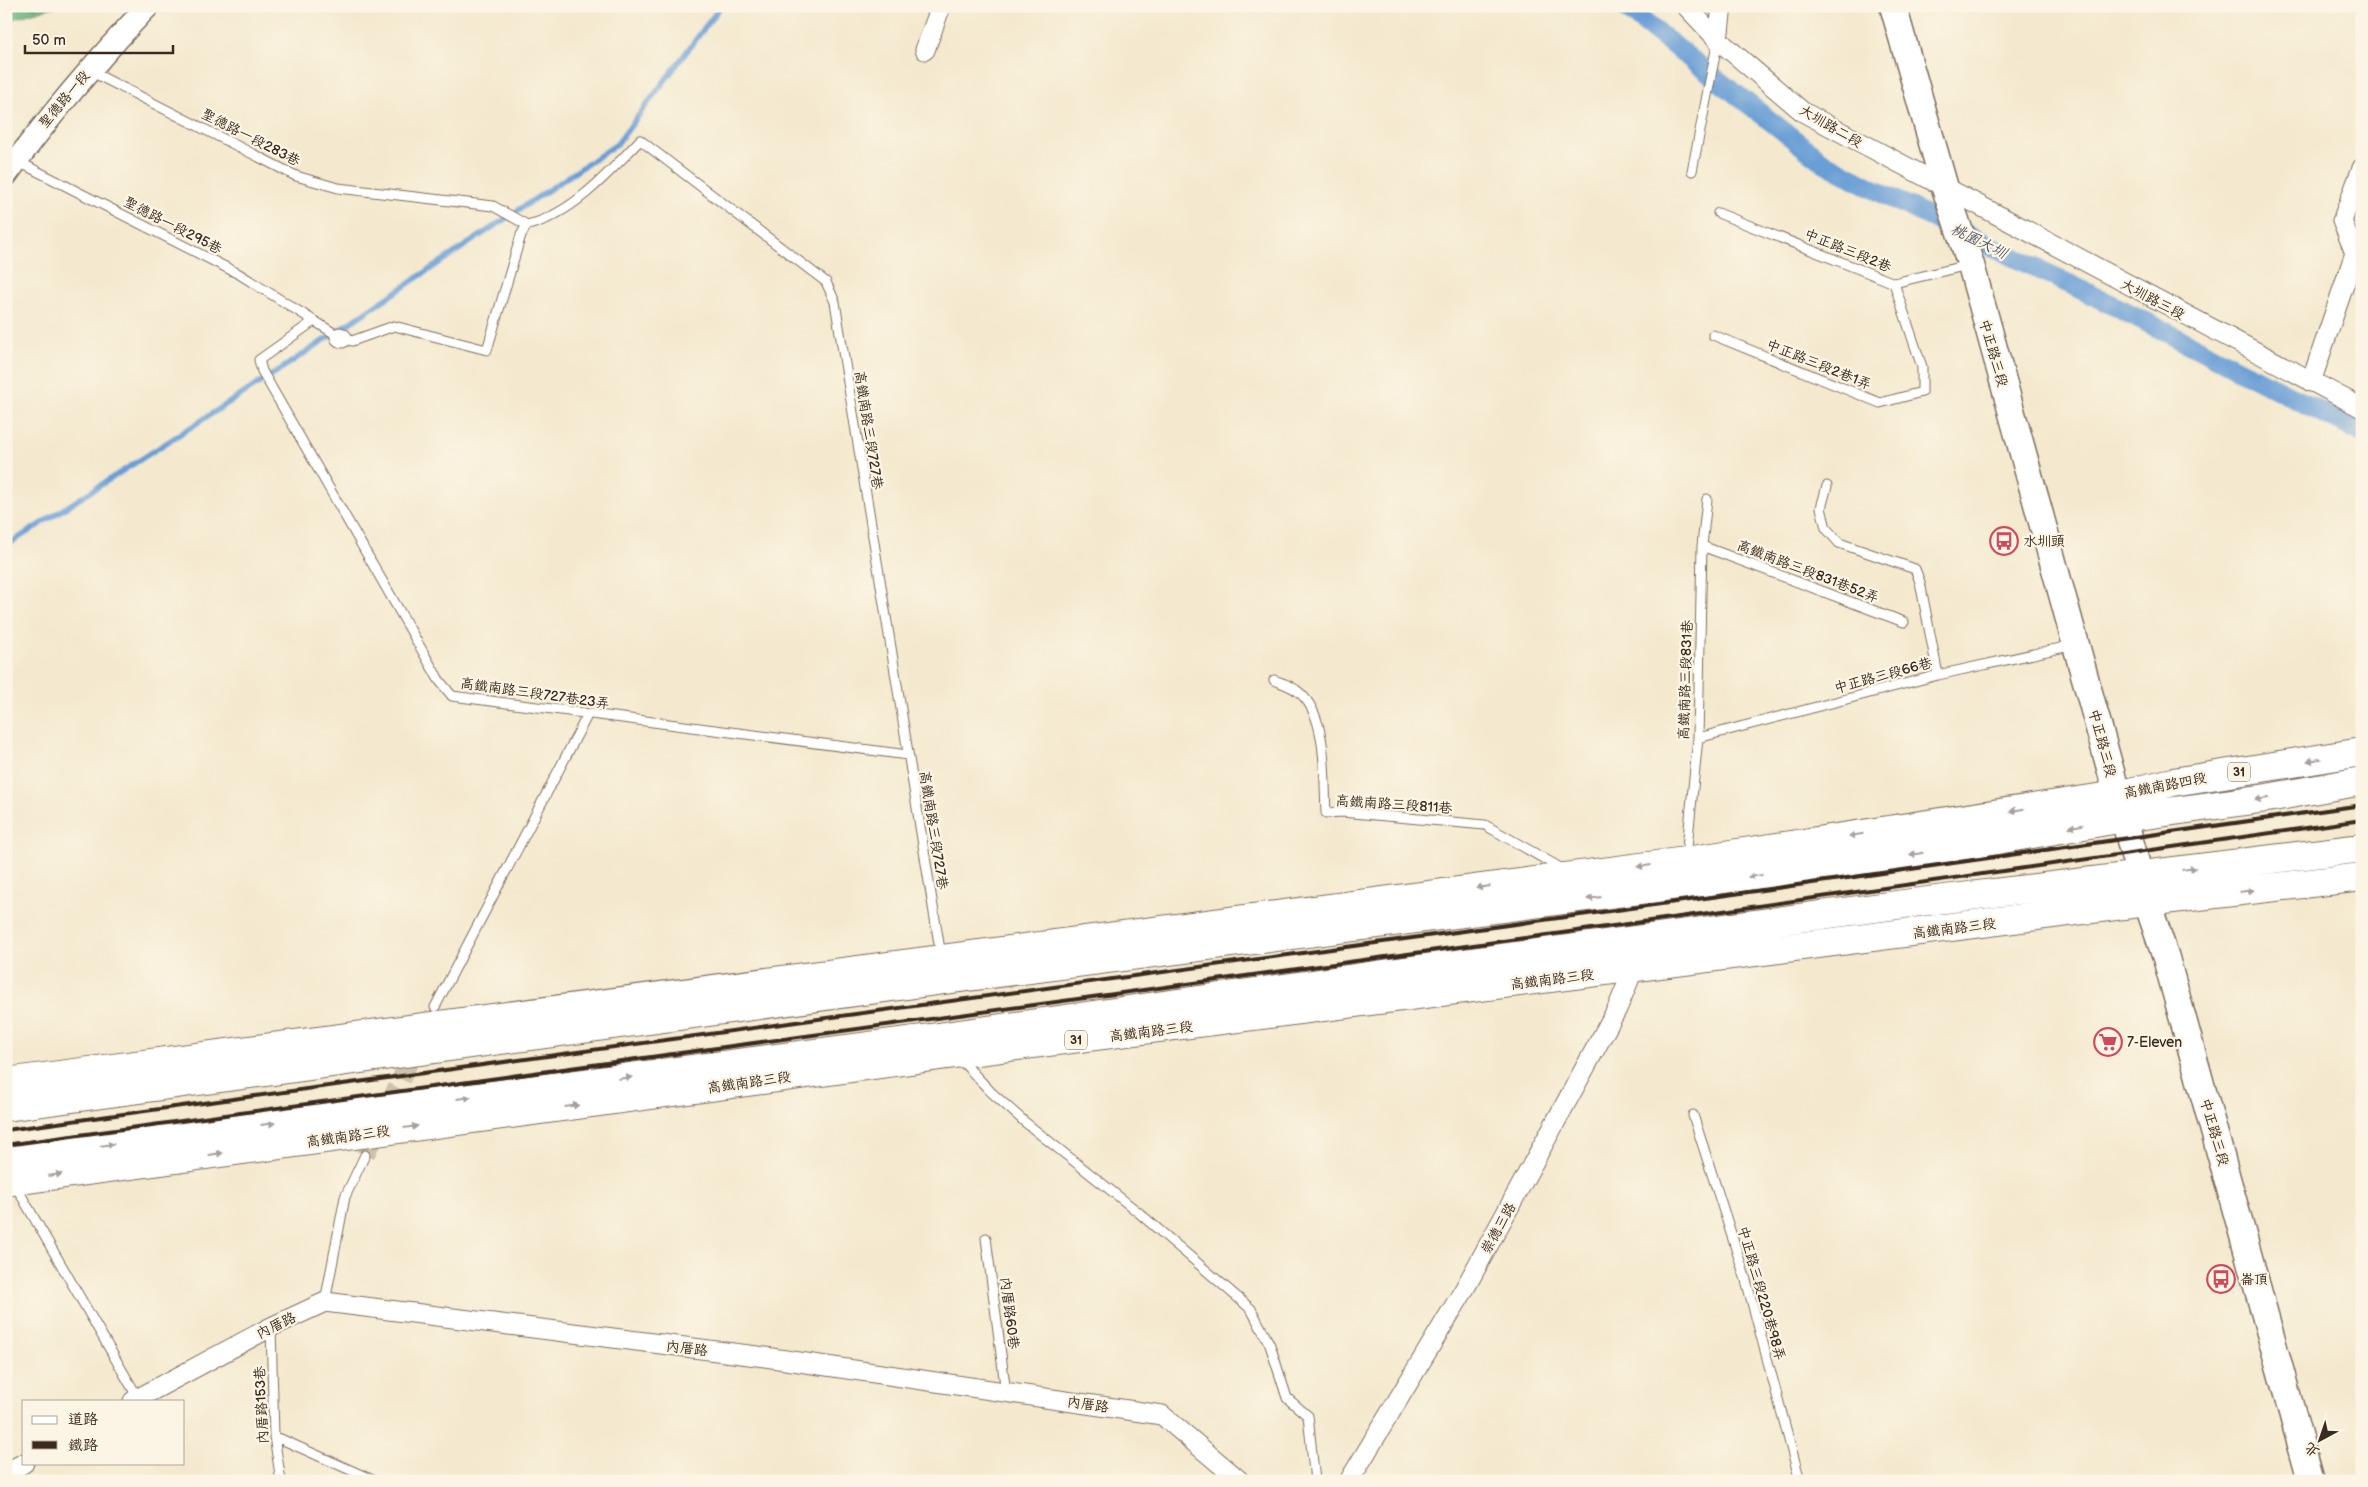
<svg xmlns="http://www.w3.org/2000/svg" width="2368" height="1487" font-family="'Balsamiq Sans','LXGW WenKai TC',sans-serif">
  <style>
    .forest { fill: url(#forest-firs); stroke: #506e4e }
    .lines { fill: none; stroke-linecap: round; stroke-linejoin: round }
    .stream { stroke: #699ed6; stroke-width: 5.5 }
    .canal { stroke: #699ed6; stroke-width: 20 }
    .minor-tunnel { stroke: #cfc3ab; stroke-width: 19; stroke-dasharray: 19 9; stroke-linecap: butt }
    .service-casing { stroke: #7c6d5c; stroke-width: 11 }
    .minor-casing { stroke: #7c6d5c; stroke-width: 21 }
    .tertiary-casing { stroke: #7c6d5c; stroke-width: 25 }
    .secondary-casing { stroke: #7c6d5c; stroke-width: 29 }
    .primary-casing { stroke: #7c6d5c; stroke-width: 30 }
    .service { stroke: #fff; stroke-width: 9 }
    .minor { stroke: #fff; stroke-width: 19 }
    .tertiary { stroke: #fff; stroke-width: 22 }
    .secondary { stroke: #fff; stroke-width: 26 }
    .primary { stroke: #fff; stroke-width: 28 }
    .rail { stroke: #3b2a1e; stroke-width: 4 }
    .oneway { fill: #a79f9a }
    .labels { text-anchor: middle; stroke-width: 4.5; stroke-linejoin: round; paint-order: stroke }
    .shield { fill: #fcf5e5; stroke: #75675a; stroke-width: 1 }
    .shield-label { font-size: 12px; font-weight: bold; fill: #3b2a1e }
    .street-label { font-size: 14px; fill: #3b2a1e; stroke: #fcf5e5 }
    .poi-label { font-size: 14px; fill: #3b2a1e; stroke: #fcf5e5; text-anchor: start }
    .water-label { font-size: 15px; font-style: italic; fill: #4d5868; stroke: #fcf5e5 }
  </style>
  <defs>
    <pattern id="forest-firs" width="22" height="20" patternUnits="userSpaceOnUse" patternTransform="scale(1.25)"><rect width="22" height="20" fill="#64b37f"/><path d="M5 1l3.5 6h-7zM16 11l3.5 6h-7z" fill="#549267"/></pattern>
  </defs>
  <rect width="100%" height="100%" fill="#fcf5e5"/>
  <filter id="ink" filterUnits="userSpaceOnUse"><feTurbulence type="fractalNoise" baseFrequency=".02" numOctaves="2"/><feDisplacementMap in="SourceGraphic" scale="10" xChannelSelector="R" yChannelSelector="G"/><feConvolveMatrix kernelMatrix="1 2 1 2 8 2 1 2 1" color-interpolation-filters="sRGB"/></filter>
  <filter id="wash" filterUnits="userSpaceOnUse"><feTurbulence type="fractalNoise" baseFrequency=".0096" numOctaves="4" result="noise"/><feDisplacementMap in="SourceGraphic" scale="20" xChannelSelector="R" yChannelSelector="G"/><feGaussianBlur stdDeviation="1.12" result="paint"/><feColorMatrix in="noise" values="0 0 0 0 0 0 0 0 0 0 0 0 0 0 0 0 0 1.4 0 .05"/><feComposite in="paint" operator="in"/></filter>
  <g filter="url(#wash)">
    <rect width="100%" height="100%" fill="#f4e9ce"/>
    <path class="forest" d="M6 6H57L6 21Z"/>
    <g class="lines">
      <path class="stream" d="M6 546 278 371 617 144 721 6"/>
      <path class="canal" d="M1623 6 1823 162 1887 196 2121 309 2362 433"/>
    </g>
  </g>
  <g filter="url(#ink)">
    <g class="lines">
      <path class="minor-tunnel" d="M365 1155 418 1043"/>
      <defs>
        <path id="service" d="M90 71 296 176 338 188 493 206 527 225
          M17 161 239 274 340 337
          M1692 171 1718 40
          M1718 213 1894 283 1968 265
          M527 225C570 216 610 172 640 140L826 282 835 302 941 956
          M314 321 259 360 262 371 439 680 452 696 908 755
          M1713 335 1880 403 1922 392V367L1894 283
          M342 338 352 341 394 326 487 350 521 235 527 225
          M1827 486 1821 508 1826 528 1839 543 1915 569 1920 582 1938 675
          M1702 546 1904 622
          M1274 680C1284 684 1293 686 1301 694 1328 719 1324 778 1326 813L1342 812 1485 825 1564 870
          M1698 738 1938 675 2074 645
          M1686 858 1698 738 1702 546 1707 499
          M435 1007 588 714
          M959 1058 991 1092 1026 1123 1138 1212 1251 1309 1270 1345 1287 1398 1308 1416 1315 1481
          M1693 1115 1746 1280 1800 1481
          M14 1183 138 1398
          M986 1238 1006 1393
          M325 1302 345 1197 365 1155
          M271 1327 274 1436 281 1481
          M274 1436 375 1481"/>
        <path id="minor" d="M1686 6 1718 40 1803 112 2362 408
          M1718 40 1722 6
          M925 50 941 6
          M340 337 342 338
          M2311 382 2355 253 2342 221 2362 168
          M133 1401 271 1327 325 1302 765 1357 1162 1415 1240 1481
          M6 1473 24 1463
          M1349 1481 1464 1290 1617 1009 1634 968"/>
        <path id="tertiary" d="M6 175C50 115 97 60 148 6"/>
        <path id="secondary" d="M1893 6 1945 188 1971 265 2147 902 2166 958 2311 1481"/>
        <path id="primary" d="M6 1082 1686 861 2117 795 2173 782 2362 752
          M6 1107 937 981 1904 856 2124 818 2267 798 2362 781
          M6 1158 939 1037 1418 969 1904 904 2362 848
          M6 1182 955 1054 2147 902 2362 877"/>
      </defs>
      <use href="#service" class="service-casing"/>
      <use href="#minor" class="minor-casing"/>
      <use href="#tertiary" class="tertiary-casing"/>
      <use href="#secondary" class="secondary-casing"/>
      <use href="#primary" class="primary-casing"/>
      <use href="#service" class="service"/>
      <use href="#minor" class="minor"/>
      <use href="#tertiary" class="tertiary"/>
      <use href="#secondary" class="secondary"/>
      <use href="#primary" class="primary"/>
      <path class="rail" d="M6 1130 1727 895 2362 805
        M6 1145 1730 910 2362 820"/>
    </g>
    <defs><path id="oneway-solid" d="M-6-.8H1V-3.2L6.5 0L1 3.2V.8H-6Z" transform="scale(1.25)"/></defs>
    <g class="oneway">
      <use href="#oneway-solid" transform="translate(2314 760) rotate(171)"/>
      <use href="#oneway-solid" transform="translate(2262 799) rotate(171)"/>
      <use href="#oneway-solid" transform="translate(2017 810) rotate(171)"/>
      <use href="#oneway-solid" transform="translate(2076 826) rotate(170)"/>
      <use href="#oneway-solid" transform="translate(1856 835) rotate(171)"/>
      <use href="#oneway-solid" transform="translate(1916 854) rotate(170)"/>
      <use href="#oneway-solid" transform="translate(1644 866) rotate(173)"/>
      <use href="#oneway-solid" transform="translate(2189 869) rotate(-7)"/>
      <use href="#oneway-solid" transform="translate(1755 876) rotate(172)"/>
      <use href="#oneway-solid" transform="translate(1483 887) rotate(172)"/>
      <use href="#oneway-solid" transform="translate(2247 891) rotate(-7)"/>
      <use href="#oneway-solid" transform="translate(1594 898) rotate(172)"/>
      <use href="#oneway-solid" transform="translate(625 1078) rotate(-7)"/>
      <use href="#oneway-solid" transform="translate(464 1098) rotate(-7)"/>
      <use href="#oneway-solid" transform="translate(572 1106) rotate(-8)"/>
      <use href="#oneway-solid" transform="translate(268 1124) rotate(-7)"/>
      <use href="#oneway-solid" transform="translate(411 1127) rotate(-8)"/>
      <use href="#oneway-solid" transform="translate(107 1145) rotate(-7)"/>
      <use href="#oneway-solid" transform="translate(216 1154) rotate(-8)"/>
      <use href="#oneway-solid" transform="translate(55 1175) rotate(-8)"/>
    </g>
  </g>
  <defs>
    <symbol id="bus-ring" viewBox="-11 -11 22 22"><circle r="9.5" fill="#fcf5e5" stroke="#d1495b" stroke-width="1.5"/><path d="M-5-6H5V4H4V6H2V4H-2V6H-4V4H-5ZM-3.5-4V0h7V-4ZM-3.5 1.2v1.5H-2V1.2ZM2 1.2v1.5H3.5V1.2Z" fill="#d1495b"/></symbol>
    <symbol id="supermarket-ring" viewBox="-11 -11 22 22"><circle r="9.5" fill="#fcf5e5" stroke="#d1495b" stroke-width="1.5"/><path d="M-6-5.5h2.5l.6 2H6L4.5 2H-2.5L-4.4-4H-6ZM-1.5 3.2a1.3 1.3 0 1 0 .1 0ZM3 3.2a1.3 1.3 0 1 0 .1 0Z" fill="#d1495b"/></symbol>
  </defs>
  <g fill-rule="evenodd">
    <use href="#bus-ring" x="1988" y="525" width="32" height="32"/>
    <use href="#supermarket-ring" x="2092" y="1026" width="32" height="32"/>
    <use href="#bus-ring" x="2205" y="1263" width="32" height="32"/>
  </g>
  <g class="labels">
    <g class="shield">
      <rect x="2228" y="762.5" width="22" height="19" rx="4"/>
      <rect x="1065" y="1030.5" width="22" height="19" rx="4"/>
    </g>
    <g class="shield-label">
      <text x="2239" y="776">31</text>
      <text x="1076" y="1044">31</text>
    </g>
    <g class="street-label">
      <text transform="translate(64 99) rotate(-50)" y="5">聖德路一段</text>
      <text transform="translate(1831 126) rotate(30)" y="5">大圳路二段</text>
      <text transform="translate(251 137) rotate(27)" y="5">聖德路一段283巷</text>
      <text transform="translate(173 225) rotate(27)" y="5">聖德路一段295巷</text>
      <text transform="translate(1848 250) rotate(22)" y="5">中正路三段2巷</text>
      <text transform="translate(2153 299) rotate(28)" y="5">大圳路三段</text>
      <text transform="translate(1994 353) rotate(74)" y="5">中正路三段</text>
      <text transform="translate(1819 364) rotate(22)" y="5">中正路三段2巷1弄</text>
      <text transform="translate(869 430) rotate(81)" y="5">高鐵南路三段727巷</text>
      <text transform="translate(1808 571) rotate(21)" y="5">高鐵南路三段831巷52弄</text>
      <text transform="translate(1883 675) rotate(-15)" y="5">中正路三段66巷</text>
      <text transform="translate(1685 680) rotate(-88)" y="5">高鐵南路三段831巷</text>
      <text transform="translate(535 693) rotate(8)" y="5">高鐵南路三段727巷23弄</text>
      <text transform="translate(2103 743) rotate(75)" y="5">中正路三段</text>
      <text transform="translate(2165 785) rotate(-11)" y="5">高鐵南路四段</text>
      <text transform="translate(1394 804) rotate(4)" y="5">高鐵南路三段811巷</text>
      <text transform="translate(934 830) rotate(81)" y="5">高鐵南路三段727巷</text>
      <text transform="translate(1954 928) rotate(-7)" y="5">高鐵南路三段</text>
      <text transform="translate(1552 979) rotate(-7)" y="5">高鐵南路三段</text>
      <text transform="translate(1151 1031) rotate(-7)" y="5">高鐵南路三段</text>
      <text transform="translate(749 1082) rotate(-8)" y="5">高鐵南路三段</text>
      <text transform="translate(2215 1132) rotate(74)" y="5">中正路三段</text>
      <text transform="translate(348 1136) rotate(-8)" y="5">高鐵南路三段</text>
      <text transform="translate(1498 1228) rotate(-61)" y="5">崇德三路</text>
      <text transform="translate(1762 1293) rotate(74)" y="5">中正路三段220巷98弄</text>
      <text transform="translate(1010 1313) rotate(83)" y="5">內厝路60巷</text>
      <text transform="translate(276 1325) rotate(-26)" y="5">內厝路</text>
      <text transform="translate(687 1348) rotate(7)" y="5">內厝路</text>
      <text transform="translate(1088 1404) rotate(8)" y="5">內厝路</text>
      <text transform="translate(261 1405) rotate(-93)" y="5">內厝路153巷</text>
    </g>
    <g class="poi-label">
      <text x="2023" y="546">水圳頭</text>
      <text x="2127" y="1047">7-Eleven</text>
      <text x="2240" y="1284">崙頂</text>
    </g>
    <g class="water-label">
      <text transform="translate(1979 241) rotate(26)" y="5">桃園大圳</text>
    </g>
  </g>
  <rect width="2368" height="1487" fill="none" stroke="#fcf5e5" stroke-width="25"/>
  <rect x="22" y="1400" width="162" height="65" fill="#fcf5e5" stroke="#afa495"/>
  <rect x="32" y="1416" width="25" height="8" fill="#ffffff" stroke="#afa495"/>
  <text x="68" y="1424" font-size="15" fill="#3b2a1e">道路</text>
  <rect x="32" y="1441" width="25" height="8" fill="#3b2a1e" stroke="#afa495"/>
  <text x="68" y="1450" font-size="15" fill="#3b2a1e">鐵路</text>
  <g transform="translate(2320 1440) rotate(220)" stroke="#fcf5e5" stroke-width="4" paint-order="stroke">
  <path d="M0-4L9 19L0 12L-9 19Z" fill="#3b2a1e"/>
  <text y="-8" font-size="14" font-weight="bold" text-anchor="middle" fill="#3b2a1e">北</text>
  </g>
  <path d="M25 45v8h148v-8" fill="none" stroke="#3b2a1e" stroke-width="2.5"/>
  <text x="32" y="45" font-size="15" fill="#3b2a1e" stroke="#fcf5e5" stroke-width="4" paint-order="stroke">50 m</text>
</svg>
